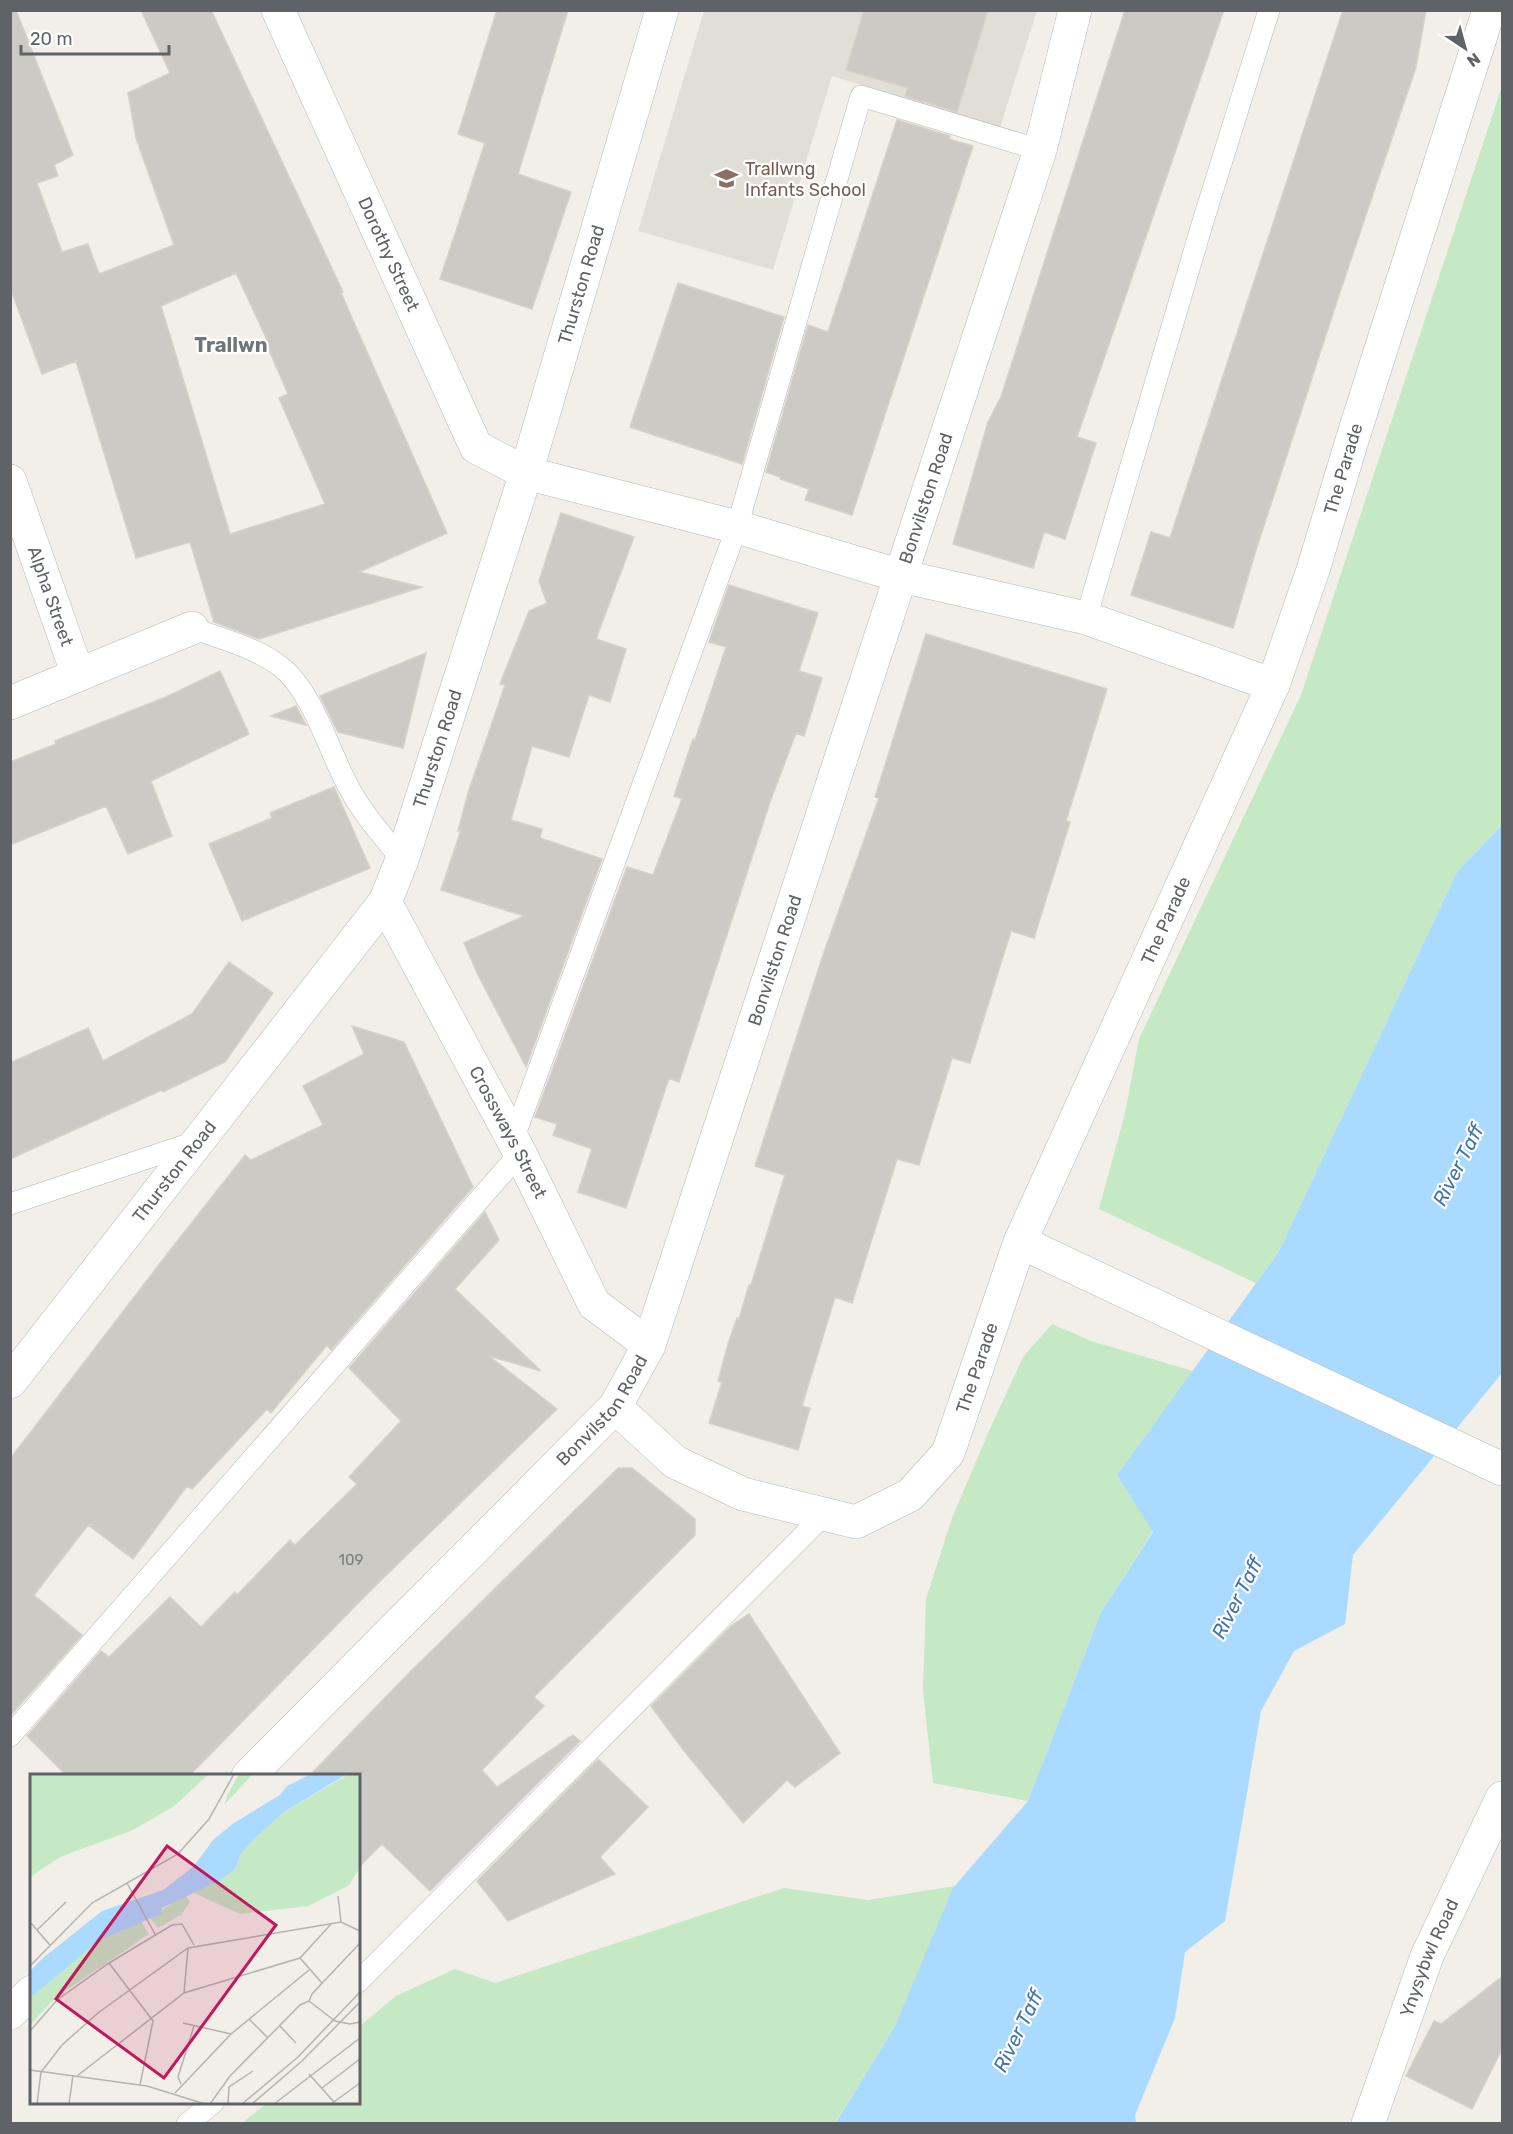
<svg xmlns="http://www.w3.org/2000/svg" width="1513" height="2134" font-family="Rubik,sans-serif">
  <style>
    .education { fill: #e1ded6 }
    .green { fill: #c5e8c5 }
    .water { fill: #aadaff }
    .building { fill: #cccac5; stroke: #d6d1c6; stroke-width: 1.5; fill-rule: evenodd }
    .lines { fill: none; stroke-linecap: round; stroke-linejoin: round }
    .service-casing { stroke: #b5b8bc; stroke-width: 22 }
    .minor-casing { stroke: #b5b8bc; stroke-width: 34 }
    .secondary-casing { stroke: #b6babf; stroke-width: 34 }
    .service { stroke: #fff; stroke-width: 21 }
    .minor { stroke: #fff; stroke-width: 33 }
    .secondary { stroke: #fff; stroke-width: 33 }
    .labels { text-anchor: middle; stroke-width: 4.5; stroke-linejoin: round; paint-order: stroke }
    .number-label { font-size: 15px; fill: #7a7d7f }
    .education-label { font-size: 18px; fill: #785e54; stroke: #fff; text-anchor: start }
    .street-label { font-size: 18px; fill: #5f6368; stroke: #fff }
    .neighbourhood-label { font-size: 20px; font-weight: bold; fill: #70757a; stroke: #fff }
    .water-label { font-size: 20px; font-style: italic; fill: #4174aa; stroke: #fff }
    .inset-road { fill: none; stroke: #b3b3b1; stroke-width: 1.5 }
    .view { fill: #c2185b; fill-opacity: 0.15; stroke: #c2185b; stroke-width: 3 }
    .inset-edge { fill: none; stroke: #5f6368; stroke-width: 3 }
  </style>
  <rect width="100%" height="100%" fill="#f1efe8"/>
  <path class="education" d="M704 11H1037L1000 127 832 76 773 270 638 231Z"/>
  <path class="green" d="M1502 86V825L1457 872 1278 1253 1256 1283 1099 1209 1125 1113 1139 1039 1301 695Z
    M1052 1324 1091 1341 1193 1371 1117 1475 1153 1531 1101 1612 1028 1801 933 1783 923 1690 926 1599 952 1518 989 1431 1023 1357Z
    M955 1886 895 2026 835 2123 241 2124 267 2103 358 2102 359 2027 396 1996 455 1969 495 1983 784 1888 868 1900Z"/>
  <path class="water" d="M1502 825V1373L1353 1555 1345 1624 1294 1651 1261 1711 1225 1921 1185 1952 1175 2018 1135 2115 1136 2123 835 2124 895 2026 953 1888 1028 1801 1101 1612 1153 1532 1117 1475 1278 1253 1457 872Z"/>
  <path class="building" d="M10 10H16L73 155 54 165 58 176 37 183 62 252 88 244 99 274 174 245 136 138 128 93 170 73 141 10H211L343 292 341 293 447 533 359 572 422 587 259 639 214 622 190 542 136 558 76 361 42 374 10 287ZM236 273 268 342 266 343 288 394 279 398 325 504 230 534 161 306Z
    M497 10H568L518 174 571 192 532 309 440 279 485 143 458 134Z
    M864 10H988L957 112 905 96 908 88 846 70Z
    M1125 10H1224L1077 437 1096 443 1065 539 1044 532 1033 568 953 544 988 422 1001 397Z
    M1343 10H1426L1416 67 1340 292 1256 550 1233 628 1131 595 1151 532 1170 538Z
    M897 120 950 136 949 139 973 146 852 515 805 500 809 489 780 479V477L766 472 808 325 828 332Z
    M678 283 784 317 742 464 630 427Z
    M561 513 634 537 596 639 626 649 610 702 589 695 569 757 532 746 511 820 542 829 540 838 602 859 526 1067 478 975 464 943 524 916 441 890 461 830 458 831 468 793 505 685 500 684 529 611 547 603 539 581Z
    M729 585 818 613 799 671 822 678 804 736 796 733 770 802 679 1082 669 1078 626 1208 578 1192 592 1149 553 1135 557 1124 535 1117 627 867 653 875 682 799 674 796 693 739 695 740 726 647 709 642Z
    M926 634 1107 689 1066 821 1070 822 1034 938 1011 931 970 1063 952 1058 919 1165 897 1159 852 1303 835 1297 802 1406 810 1408 798 1450 709 1423 722 1382 718 1381 728 1344 737 1318 739 1319 749 1285H751L785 1175 755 1166 823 955 879 798 875 797Z
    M426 653 403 748 338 732 320 696Z
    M220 671 249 734 151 781 172 836 128 854 106 806 10 845V762L56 744 55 741 166 697Z
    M296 706 306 725 271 716Z
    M334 787 370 868 242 921 209 844 272 818 270 813Z
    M229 962 273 993 225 1062 163 1092 162 1090 10 1159V1063L88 1028 103 1061 192 1014Z
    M352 1026 404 1042 473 1187 331 1350 327 1345 271 1413 267 1409 192 1489 187 1486 133 1559 88 1525 34 1595 82 1635 10 1716V1459L171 1249 245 1155 251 1160 323 1125 303 1086 364 1054Z
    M485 1212 499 1240 455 1289 541 1371 489 1356 557 1409 369 1592 189 1776H67L27 1736 101 1651 109 1657 170 1597 201 1627 235 1592 237 1595 290 1540 295 1545 357 1484 349 1477 401 1421 349 1368Z
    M618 1468H632L695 1519V1535L534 1697 544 1706 482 1770 497 1787 573 1735 580 1741 430 1891 382 1844 358 1868V1776H309L410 1672Z
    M749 1614 840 1753 795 1787 787 1780 743 1823 681 1747 651 1706 731 1626Z
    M598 1759 648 1807 600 1857 615 1874 508 1921 477 1881Z
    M1503 1976V2047L1472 2109 1406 2076 1434 2021 1441 2024Z"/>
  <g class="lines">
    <defs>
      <path id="service" d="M1086 618 1204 218 1269 10
        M192 628C221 639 255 647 280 666 312 690 329 751 348 786 362 813 383 836 402 860
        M513 1140 737 527 861 96 1040 150
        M10 1204 195 1142
        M10 1736 520 1153
        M358 1982 825 1514
        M187 2124 214 2102"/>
      <g id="minor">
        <path id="s1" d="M278 10 476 447 526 473 737 527 901 576 1086 618 1273 685"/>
        <path id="s2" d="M10 481 78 675"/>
        <path d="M10 703 192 628"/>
        <path id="s3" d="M385 902 520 1153 594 1304 649 1345"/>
        <path d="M1020 1242 1502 1469"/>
        <path id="s4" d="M10 1382 385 902 402 860 526 473 662 10"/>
        <path id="s5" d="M615 1407 675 1462 743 1494 856 1522 910 1495 948 1453 1020 1242 1273 685 1313 570 1353 437 1489 10"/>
        <path id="s6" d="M248 1776 615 1407 649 1345 1040 150 1075 10"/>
        <path d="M10 2013 32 1992"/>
      </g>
      <g id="secondary">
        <path id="s7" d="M1368 2124 1427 1956 1502 1798"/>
      </g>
    </defs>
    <use href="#service" class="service-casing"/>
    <use href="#minor" class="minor-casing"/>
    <use href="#secondary" class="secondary-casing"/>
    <use href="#service" class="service"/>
    <use href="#minor" class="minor"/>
    <use href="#secondary" class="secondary"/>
  </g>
  <defs>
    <symbol id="school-bare" viewBox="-9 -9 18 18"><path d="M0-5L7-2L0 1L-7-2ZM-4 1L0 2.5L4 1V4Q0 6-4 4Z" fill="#8d6e63" stroke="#fff" stroke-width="2.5" paint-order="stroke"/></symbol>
  </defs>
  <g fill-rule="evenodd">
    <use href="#school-bare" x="710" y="162" width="33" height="33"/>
  </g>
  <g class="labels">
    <g class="number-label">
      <text x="351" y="1565">109</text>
    </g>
    <g class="education-label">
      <text x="745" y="175">Trallwng<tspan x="745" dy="21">Infants School</tspan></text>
    </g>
    <g class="street-label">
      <text dy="6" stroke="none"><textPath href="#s1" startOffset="268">Dorothy Street</textPath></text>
      <text dy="6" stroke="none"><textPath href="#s4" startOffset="1257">Thurston Road</textPath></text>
      <text dy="6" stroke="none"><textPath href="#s5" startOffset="1452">The Parade</textPath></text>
      <text dy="6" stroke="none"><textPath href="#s6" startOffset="1482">Bonvilston Road</textPath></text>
      <text dy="6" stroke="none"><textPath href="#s2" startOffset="122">Alpha Street</textPath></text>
      <text dy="6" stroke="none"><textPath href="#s4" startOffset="771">Thurston Road</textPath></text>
      <text dy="6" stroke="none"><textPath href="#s5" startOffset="966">The Parade</textPath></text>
      <text dy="6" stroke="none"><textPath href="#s6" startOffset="996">Bonvilston Road</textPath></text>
      <text dy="6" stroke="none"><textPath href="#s3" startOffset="261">Crossways Street</textPath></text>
      <text dy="6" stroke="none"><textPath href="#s4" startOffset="267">Thurston Road</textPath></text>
      <text dy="6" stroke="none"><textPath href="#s5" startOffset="480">The Parade</textPath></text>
      <text dy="6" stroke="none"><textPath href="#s6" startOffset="510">Bonvilston Road</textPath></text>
      <text dy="6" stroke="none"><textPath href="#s7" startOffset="177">Ynysybwl Road</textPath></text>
    </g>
    <g class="neighbourhood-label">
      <text x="231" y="352">Trallwn</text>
    </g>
    <g class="water-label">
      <text transform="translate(1458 1165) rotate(-63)" y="7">River Taff</text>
      <text transform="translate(1237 1598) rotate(-63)" y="7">River Taff</text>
      <text transform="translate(1018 2031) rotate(-64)" y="7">River Taff</text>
    </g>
  </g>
  <g transform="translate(30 1774)">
    <rect width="330" height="330" fill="#f1efe8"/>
    <path d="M0 0H179L143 33 103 56 30 83 0 103ZM209 0H223L195 30 197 22ZM319 0H330V94L318 112 278 132 210 140 164 119 206 94 210 81 222 67 254 38ZM155 121 160 128 151 141 128 154 120 144ZM111 147 119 160 26 223 0 251V224L22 202 68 167Z" fill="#c5e8c5"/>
    <path d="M281 0H317L254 38 222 67 210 81 206 94 189 107 132 134 131 140 68 167 0 224V197L13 184 72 137 133 116 163 93 184 65 204 49 250 21 257 12Z" fill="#aadaff"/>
    <path class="inset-road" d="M97 109 126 162M308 122 311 148M0 148 20 171M7 156 36 128M270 184 292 209M79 189 123 247 110 311M0 192 62 129 148 80 179 45 204 0M154 219 158 174M279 227 282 220 330 169M279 227 305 247 320 250 330 248M219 245 238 264M153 249 201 260M250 252 266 269M0 257 27 226 79 189 142 151 152 150 164 171M0 296 117 312 175 330M279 300 304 328M47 302 154 219 270 184 302 149M151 310 148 303 164 252M292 314 330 285M145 319 201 260 279 196M7 330 11 298 32 271 68 239 158 174 311 148 330 157M39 330 43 301M180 330 200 302 270 231 279 227M198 330 199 313 223 297M212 330 268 283 330 218M222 330 272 287 330 228M244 330 330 264M301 330 330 309"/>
    <path class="view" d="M137 72 246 151 134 304 26 225Z"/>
    <rect width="330" height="330" class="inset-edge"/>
  </g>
  <rect width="1513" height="2134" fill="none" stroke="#5f6368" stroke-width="24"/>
  <g transform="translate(1465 48) rotate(144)" stroke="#ffffff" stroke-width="4.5" paint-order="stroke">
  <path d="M0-4.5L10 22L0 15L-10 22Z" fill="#5f6368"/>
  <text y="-9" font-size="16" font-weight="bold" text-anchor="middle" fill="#5f6368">N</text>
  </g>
  <path d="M21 45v9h148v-9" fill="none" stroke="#5f6368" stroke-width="3"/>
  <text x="30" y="45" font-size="18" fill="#5f6368" stroke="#ffffff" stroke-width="4.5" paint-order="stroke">20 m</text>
</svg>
